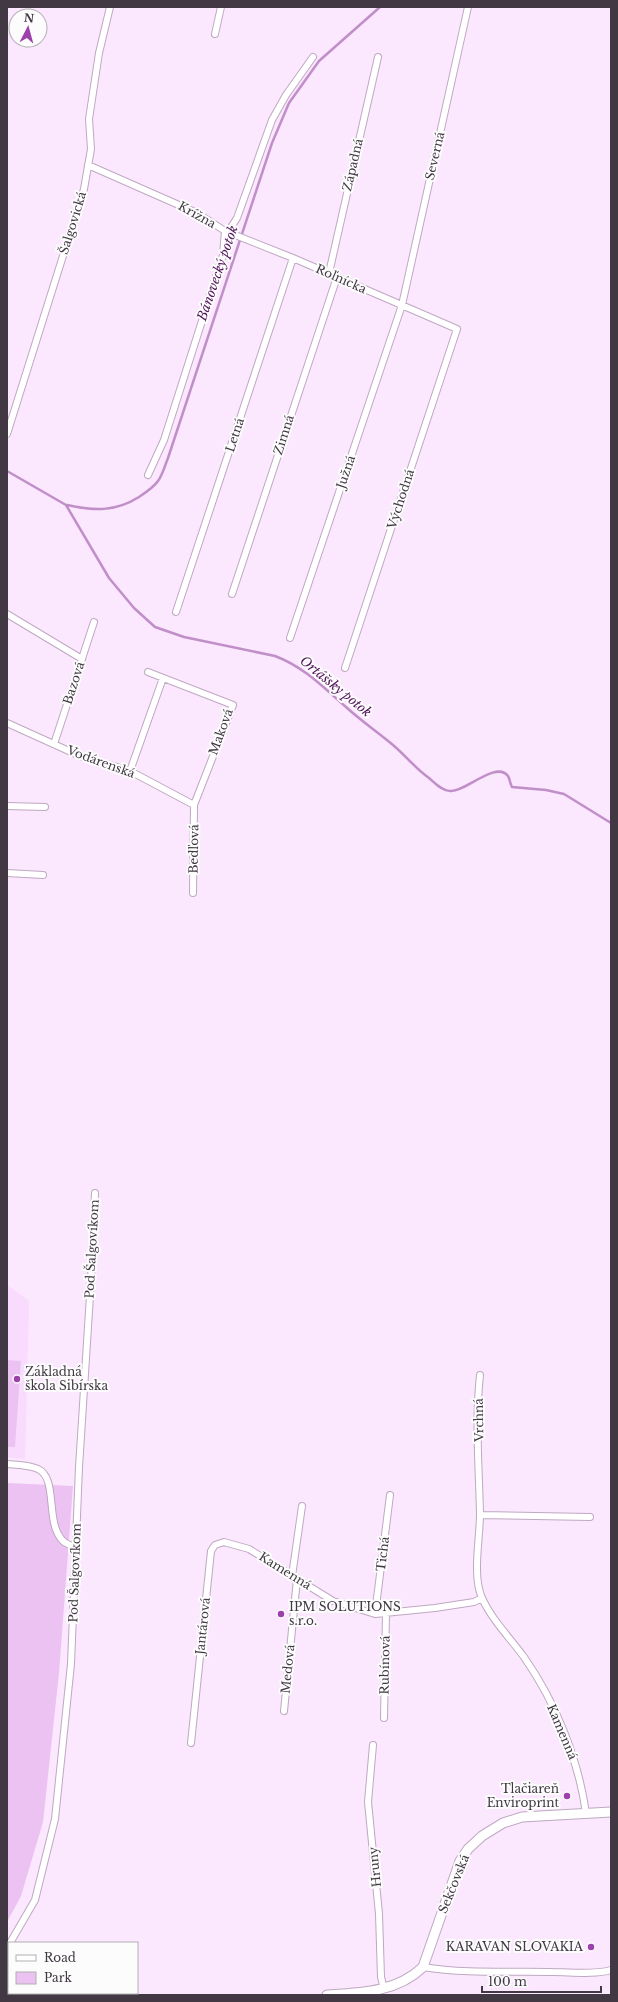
<svg xmlns="http://www.w3.org/2000/svg" width="618" height="2002" font-family="'Libre Baskerville',serif">
  <style>
    .built { fill: #f9dbfd }
    .green { fill: #ecc2f2 }
    .lines { fill: none; stroke-linecap: round; stroke-linejoin: round }
    .stream { stroke: #c08fc8; stroke-width: 2.5 }
    .street-casing { stroke: #bfa8c2; stroke-width: 8 }
    .secondary-casing { stroke: #bfa8c2; stroke-width: 11 }
    .street { stroke: #fff; stroke-width: 6 }
    .secondary { stroke: #fff; stroke-width: 9 }
    .poi-dot { fill: #9c41ab; stroke: #fcfcfc; stroke-width: 1.5 }
    .labels { text-anchor: middle; stroke-width: 4; stroke-linejoin: round; paint-order: stroke }
    .street-label { font-size: 12px; fill: #413843; stroke: #fcfcfc }
    .poi-label { font-size: 12px; fill: #413843; stroke: #fcfcfc; text-anchor: start }
    .water-label { font-size: 13px; font-style: italic; fill: #52155b; stroke: #fcfcfc }
  </style>
  <rect width="100%" height="100%" fill="#fbe7fe"/>
  <path class="built" d="M7 1285 29 1301 25 1459 7 1457Z"/>
  <path class="green" d="M7 1360 21 1361 15 1447H7Z
    M7 1483 73 1486 59 1673 43 1822 21 1896 7 1922Z"/>
  <g class="lines">
    <path class="stream" d="M7 471 66 505 109 578 134 608 155 627 184 637 275 656C304 667 323 687 346 707 361 721 378 732 393 745 406 756 416 769 429 778 435 783 442 791 450 791 464 793 496 760 508 776 510 779 510 784 512 787L546 790 564 794 611 823
      M67 505C94 511 115 512 139 497 145 493 154 487 158 481 163 474 165 465 168 458L272 143 289 103 319 61 380 7"/>
    <defs>
      <path id="street" d="M215 34 221 7
        M88 165 197 213 225 231 223 255 164 440 148 475
        M225 231 293 258 457 329 345 668
        M228 232 237 218 272 120 286 95 313 57
        M329 273 378 57
        M7 434 84 189 91 149 89 119 99 53 110 7
        M232 594 337 277
        M176 612 293 258
        M7 614 82 659
        M290 638 402 305 468 7
        M148 672 233 705 194 805 193 893
        M7 723 80 756 130 771 194 805
        M54 744 94 622
        M130 771 163 678
        M7 806 45 807
        M7 873 43 875
        M480 1375C475 1420 479 1468 480 1514 480 1538 472 1576 482 1598 492 1620 510 1638 524 1657 556 1703 578 1758 586 1813
        M7 1464C17 1465 29 1465 38 1469 59 1479 44 1524 64 1542 67 1544 72 1546 76 1547
        M480 1515 590 1517
        M292 1576 302 1506
        M375 1614 390 1495
        M284 1711 297 1579
        M384 1718 386 1613
        M191 1743 211 1551 215 1545 224 1542 249 1549 333 1601 375 1614 435 1608 474 1602 482 1598
        M373 1745 368 1802 379 1914 381 1977 384 1989
        M10 1943 35 1900 55 1819 71 1664 79 1467 91 1280 95 1193
        M423 1967C465 1974 510 1971 553 1972 571 1972 594 1975 611 1970"/>
      <path id="secondary" d="M327 1995C362 1993 397 1992 423 1967L460 1861 468 1849 482 1836 503 1823 522 1817 611 1812"/>
    </defs>
    <use href="#street" class="street-casing"/>
    <use href="#secondary" class="secondary-casing"/>
    <use href="#street" class="street"/>
    <use href="#secondary" class="secondary"/>
  </g>
  <g class="poi-dot">
    <circle cx="17" cy="1379" r="4"/>
    <circle cx="281" cy="1614" r="4"/>
    <circle cx="567" cy="1796" r="4"/>
    <circle cx="591" cy="1947" r="4"/>
  </g>
  <g class="labels">
    <g class="street-label">
      <text transform="translate(435 156) rotate(-77)" y="4">Severná</text>
      <text transform="translate(353 165) rotate(-77)" y="4">Západná</text>
      <text transform="translate(197 215) rotate(29)" y="4">Krížna</text>
      <text transform="translate(73 223) rotate(-73)" y="4">Šalgovická</text>
      <text transform="translate(341 279) rotate(24)" y="4">Roľnícka</text>
      <text transform="translate(235 435) rotate(-72)" y="4">Letná</text>
      <text transform="translate(284 435) rotate(-72)" y="4">Zimná</text>
      <text transform="translate(346 472) rotate(-71)" y="4">Južná</text>
      <text transform="translate(401 499) rotate(-72)" y="4">Východná</text>
      <text transform="translate(74 683) rotate(-72)" y="4">Bazová</text>
      <text transform="translate(221 732) rotate(-70)" y="4">Maková</text>
      <text transform="translate(101 762) rotate(20)" y="4">Vodárenská</text>
      <text transform="translate(194 849) rotate(-89)" y="4">Bedľová</text>
      <text transform="translate(92 1249) rotate(-87)" y="4">Pod Šalgovíkom</text>
      <text transform="translate(479 1420) rotate(-91)" y="4">Vrchná</text>
      <text transform="translate(383 1554) rotate(-83)" y="4">Tichá</text>
      <text transform="translate(285 1571) rotate(32)" y="4">Kamenná</text>
      <text transform="translate(75 1573) rotate(-88)" y="4">Pod Šalgovíkom</text>
      <text transform="translate(203 1626) rotate(-84)" y="4">Jantárová</text>
      <text transform="translate(385 1665) rotate(-89)" y="4">Rubínová</text>
      <text transform="translate(288 1669) rotate(-84)" y="4">Medová</text>
      <text transform="translate(562 1732) rotate(67)" y="4">Kamenná</text>
      <text transform="translate(375 1867) rotate(-96)" y="4">Hruny</text>
      <text transform="translate(454 1884) rotate(-68)" y="4">Sekčovská</text>
    </g>
    <g class="poi-label">
      <text x="25" y="1376">Základná<tspan x="25" dy="14">škola Sibírska</tspan></text>
      <text x="289" y="1611">IPM SOLUTIONS<tspan x="289" dy="14">s.r.o.</tspan></text>
      <text x="559" y="1793" text-anchor="end">Tlačiareň<tspan x="559" dy="14">Enviroprint</tspan></text>
      <text x="583" y="1951" text-anchor="end">KARAVAN SLOVAKIA</text>
    </g>
    <g class="water-label">
      <text transform="translate(217 273) rotate(-71)" y="5">Bánovecký potok</text>
      <text transform="translate(336 686) rotate(39)" y="5">Ortášsky potok</text>
    </g>
  </g>
  <rect width="618" height="2002" fill="none" stroke="#413843" stroke-width="16"/>
  <rect x="8" y="1942" width="130" height="52" fill="#fcfcfc" stroke="#b1aeb2"/>
  <rect x="16" y="1955" width="20" height="6" fill="#ffffff" stroke="#b1aeb2"/>
  <text x="44" y="1962" font-size="12" fill="#413843">Road</text>
  <rect x="16" y="1972" width="20" height="12" fill="#ecc2f2" stroke="#b1aeb2"/>
  <text x="44" y="1982" font-size="12" fill="#413843">Park</text>
  <g transform="translate(28 28) rotate(6)"><circle r="19" fill="#fcfcfc" stroke="#b1aeb2"/>
  <path d="M0-3L7 15L0 10L-7 15Z" fill="#9c41ab"/>
  <text y="-6" font-size="11" font-weight="bold" text-anchor="middle" fill="#413843">N</text>
  </g>
  <path d="M482 1986v6h119v-6" fill="none" stroke="#413843" stroke-width="2"/>
  <text x="488" y="1986" font-size="12" fill="#413843" stroke="#fcfcfc" stroke-width="3" paint-order="stroke">100 m</text>
</svg>
